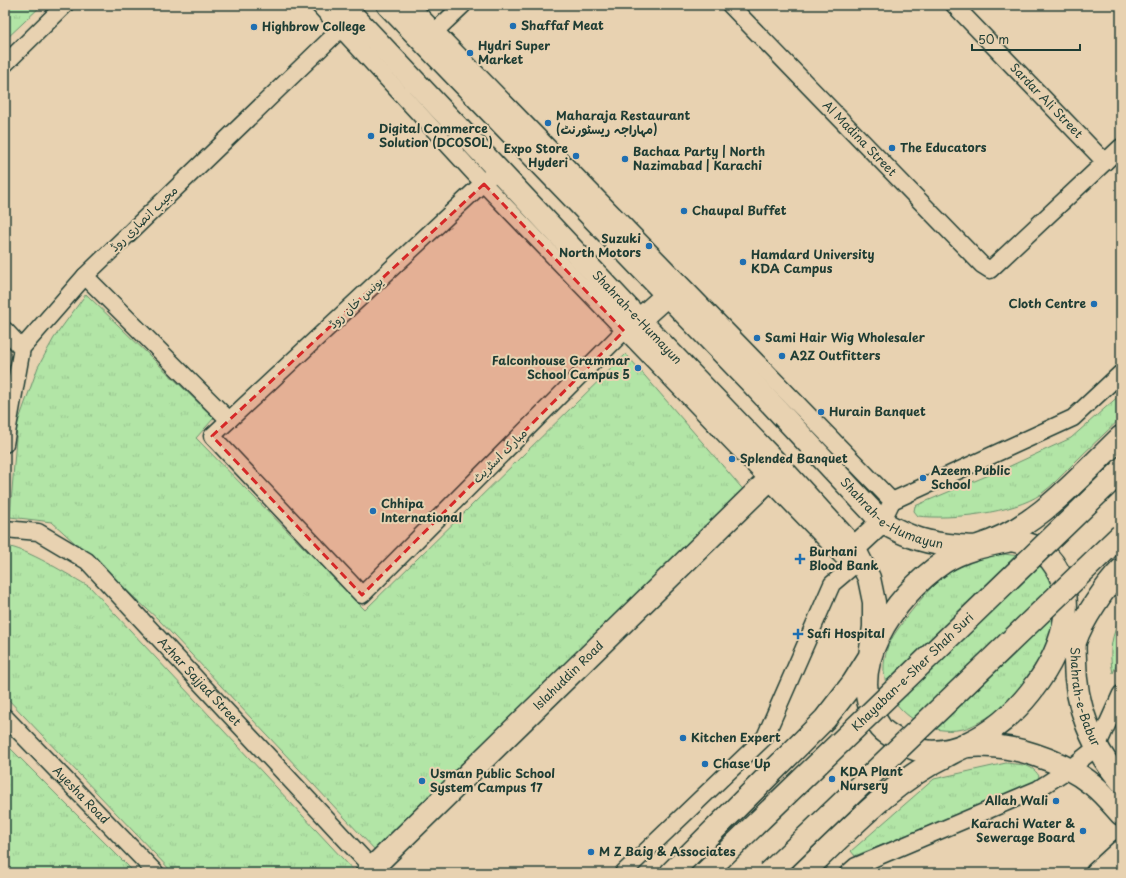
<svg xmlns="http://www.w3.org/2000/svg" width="1126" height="878" font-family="'Playpen Sans','Playpen Sans Arabic',sans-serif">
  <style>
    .grass { fill: url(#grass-tufts); stroke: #68916d }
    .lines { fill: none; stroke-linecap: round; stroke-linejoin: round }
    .street-casing { stroke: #1f3d34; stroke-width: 19 }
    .secondary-casing { stroke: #1f3d34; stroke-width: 25 }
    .street { stroke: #e8d2b1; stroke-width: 16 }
    .secondary { stroke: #e8d2b1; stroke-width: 22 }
    .primary-bridge-casing { stroke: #1f3d34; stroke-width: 25; stroke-linecap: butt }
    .primary-bridge { stroke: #e8d2b1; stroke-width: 22 }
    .marked { fill: #d62828; fill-opacity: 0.2; stroke: #d62828; stroke-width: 3; stroke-dasharray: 8 5; stroke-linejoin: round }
    .poi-dot { fill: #1f6fb2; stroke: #e8d2b1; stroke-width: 1.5 }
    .labels { text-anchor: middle; stroke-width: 4; stroke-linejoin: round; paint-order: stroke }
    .poi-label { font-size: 12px; font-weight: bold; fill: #1f3d34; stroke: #e8d2b1; text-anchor: start }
    .street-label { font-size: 12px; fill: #1f3d34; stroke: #e8d2b1 }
  </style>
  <defs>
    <pattern id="grass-tufts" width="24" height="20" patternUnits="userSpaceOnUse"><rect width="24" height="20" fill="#b2e5a6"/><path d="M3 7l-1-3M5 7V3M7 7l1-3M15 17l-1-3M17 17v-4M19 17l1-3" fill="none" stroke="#99c590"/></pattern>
  </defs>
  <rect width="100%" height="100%" fill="#e8d2b1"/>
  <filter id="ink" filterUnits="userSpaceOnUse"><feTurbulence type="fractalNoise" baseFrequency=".025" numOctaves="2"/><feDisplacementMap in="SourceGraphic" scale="8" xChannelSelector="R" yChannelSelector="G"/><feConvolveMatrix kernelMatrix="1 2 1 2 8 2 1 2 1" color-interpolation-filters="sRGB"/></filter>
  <g filter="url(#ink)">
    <path class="grass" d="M5 5H42L5 40Z
      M86 294 214 418 196 438 365 610 626 354 747 494 376 851 159 620 52 522 10 517 17 425 38 367 54 338Z
      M1121 394V418C1104 434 1088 449 1072 465 1062 475 1052 486 1041 494 1014 513 950 520 918 516L914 511 915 506 1008 467 1071 438Z
      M5 546C26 548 70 576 90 587L356 873H173L5 696Z
      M995 553 1020 556 1048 571 1065 608C1055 628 1045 648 1035 668 1032 674 1029 684 1024 689 1011 702 980 725 963 729 924 738 881 705 884 664 885 658 886 651 888 646 893 632 929 588 940 579 955 567 977 559 995 553Z
      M1121 616V655L1113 673C1108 651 1112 635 1121 616Z
      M5 743 135 873H5Z
      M1006 763C1020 765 1031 763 1039 776L1037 784 862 853 855 856 851 851 934 779Z"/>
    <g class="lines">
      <defs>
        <g id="street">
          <path d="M319 5 484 184 852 567"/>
          <path d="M410 5 892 501 882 522"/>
          <path id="s1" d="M730 5 982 265 990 270 1121 147"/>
          <path id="s2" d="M954 5 1105 162"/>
          <path d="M427 39 463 5"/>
          <path d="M5 64 65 5"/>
          <path d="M498 169 212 436 362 595 624 331 639 320"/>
          <path d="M85 276 229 420"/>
          <path d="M5 330 22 348"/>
          <path d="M5 444 22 348 85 276 349 21"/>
          <path d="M892 501 1073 418 1121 373"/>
          <path id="s3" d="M5 529 38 532 87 561 372 868"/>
          <path id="s4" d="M5 717 156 873"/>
          <path d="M623 873 765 737 832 584 852 567 858 559"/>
          <path d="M848 873 856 866 1038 789 1069 769 1097 747 1121 694"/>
        </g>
        <g id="secondary">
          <path id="s5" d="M343 5 639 320 781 468 854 548 869 578 874 602V627L870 656 853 683 825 719 671 873"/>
          <path id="s6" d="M388 5 750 381 882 522C909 538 929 544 959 546 965 546 972 548 978 546 1036 529 1078 478 1121 437"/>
          <path d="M639 320 667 295"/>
          <path d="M1012 540C1021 543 1032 544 1040 549 1126 621 976 792 903 743 896 739 886 734 881 728 839 672 895 595 944 562 964 549 988 545 1012 540Z"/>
          <path d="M854 548 882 522"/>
          <path id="s7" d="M1121 570C1106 585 1081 622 1075 642 1074 648 1075 655 1075 661 1075 705 1092 748 1121 781"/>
          <path id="s8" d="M367 873 781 468"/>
          <path d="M803 873C848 831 890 783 946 756 952 753 961 747 968 746 1009 742 1062 760 1093 785 1103 793 1112 804 1121 814"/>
          <path d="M1097 873 1121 851"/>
        </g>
      </defs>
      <use href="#street" class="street-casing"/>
      <use href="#secondary" class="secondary-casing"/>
      <use href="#street" class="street"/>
      <use href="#secondary" class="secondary"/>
      <defs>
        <g id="primary-bridge">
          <path id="s9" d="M705 873 1121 471"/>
          <path d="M769 873 1121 535"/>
        </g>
      </defs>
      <use href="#primary-bridge" class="primary-bridge-casing"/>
      <use href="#primary-bridge" class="primary-bridge"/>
    </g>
  </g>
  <path class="marked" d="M484 184 624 331 362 595 212 436Z"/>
  <g class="poi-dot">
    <circle cx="513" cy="26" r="4"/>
    <circle cx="254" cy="27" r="4"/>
    <circle cx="470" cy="53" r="4"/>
    <circle cx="548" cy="123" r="4"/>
    <circle cx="371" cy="136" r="4"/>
    <circle cx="892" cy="148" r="4"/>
    <circle cx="576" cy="156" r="4"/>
    <circle cx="625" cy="159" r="4"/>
    <circle cx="684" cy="211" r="4"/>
    <circle cx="649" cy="246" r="4"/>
    <circle cx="743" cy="262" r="4"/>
    <circle cx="1094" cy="304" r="4"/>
    <circle cx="757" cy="338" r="4"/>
    <circle cx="782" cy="356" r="4"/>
    <circle cx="638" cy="368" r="4"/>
    <circle cx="821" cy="412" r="4"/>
    <circle cx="732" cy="459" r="4"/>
    <circle cx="923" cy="478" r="4"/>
    <circle cx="373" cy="511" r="4"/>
    <path d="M798 553h4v4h4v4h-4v4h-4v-4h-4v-4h4z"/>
    <path d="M796 628h4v4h4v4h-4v4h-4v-4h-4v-4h4z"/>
    <circle cx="683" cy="738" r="4"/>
    <circle cx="705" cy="764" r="4"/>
    <circle cx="832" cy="779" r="4"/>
    <circle cx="422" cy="781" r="4"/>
    <circle cx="1056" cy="801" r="4"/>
    <circle cx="1083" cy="831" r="4"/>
    <circle cx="591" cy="852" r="4"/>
  </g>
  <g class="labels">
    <g class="poi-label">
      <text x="521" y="30">Shaffaf Meat</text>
      <text x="262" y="31">Highbrow College</text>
      <text x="478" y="50">Hydri Super<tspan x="478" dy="14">Market</tspan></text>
      <text x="556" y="120">Maharaja Restaurant<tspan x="556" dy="14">(مہاراجہ ریسٹورنٹ)</tspan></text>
      <text x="379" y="133">Digital Commerce<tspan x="379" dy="14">Solution (DCOSOL)</tspan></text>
      <text x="900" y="152">The Educators</text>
      <text x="568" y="153" text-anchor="end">Expo Store<tspan x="568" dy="14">Hyderi</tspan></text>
      <text x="633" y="156">Bachaa Party | North<tspan x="633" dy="14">Nazimabad | Karachi</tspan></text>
      <text x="692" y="215">Chaupal Buffet</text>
      <text x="641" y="243" text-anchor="end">Suzuki<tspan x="641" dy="14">North Motors</tspan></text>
      <text x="751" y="259">Hamdard University<tspan x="751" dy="14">KDA Campus</tspan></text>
      <text x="1086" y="308" text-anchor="end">Cloth Centre</text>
      <text x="765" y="342">Sami Hair Wig Wholesaler</text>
      <text x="790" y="360">A2Z Outfitters</text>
      <text x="630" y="365" text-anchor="end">Falconhouse Grammar<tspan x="630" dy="14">School Campus 5</tspan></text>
      <text x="829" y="416">Hurain Banquet</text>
      <text x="740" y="463">Splended Banquet</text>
      <text x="931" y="475">Azeem Public<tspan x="931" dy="14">School</tspan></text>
      <text x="381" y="508">Chhipa<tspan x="381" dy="14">International</tspan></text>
      <text x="809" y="556">Burhani<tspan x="809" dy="14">Blood Bank</tspan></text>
      <text x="807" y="638">Safi Hospital</text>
      <text x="691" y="742">Kitchen Expert</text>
      <text x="713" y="768">Chase Up</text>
      <text x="840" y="776">KDA Plant<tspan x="840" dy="14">Nursery</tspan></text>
      <text x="430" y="778">Usman Public School<tspan x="430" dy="14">System Campus 17</tspan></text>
      <text x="1048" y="805" text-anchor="end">Allah Wali</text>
      <text x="1075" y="828" text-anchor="end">Karachi Water &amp;<tspan x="1075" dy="14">Sewerage Board</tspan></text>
      <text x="599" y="856">M Z Baig &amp; Associates</text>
    </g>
    <g class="street-label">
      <text dy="4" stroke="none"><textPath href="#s2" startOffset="133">Sardar Ali Street</textPath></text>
      <text dy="4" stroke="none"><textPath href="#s1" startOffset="186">Al Madina Street</textPath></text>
      <text transform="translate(144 219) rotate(-44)" y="4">مجیب انصاری روڈ</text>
      <text transform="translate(356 303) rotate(-43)" y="4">یونس خان روڈ</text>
      <text dy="4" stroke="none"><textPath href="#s5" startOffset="429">Shahrah-e-Humayun</textPath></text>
      <text transform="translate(500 456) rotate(-45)" y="4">مبارک اسٹریٹ</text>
      <text dy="4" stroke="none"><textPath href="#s6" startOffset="719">Shahrah-e-Humayun</textPath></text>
      <text dy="4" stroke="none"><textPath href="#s9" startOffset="289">Khayaban-e-Sher Shah Suri</textPath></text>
      <text dy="4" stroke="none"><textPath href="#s8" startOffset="282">Islahuddin Road</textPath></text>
      <text dy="4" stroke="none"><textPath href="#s3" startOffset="255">Azhar Sajjad Street</textPath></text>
      <text dy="4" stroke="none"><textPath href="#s7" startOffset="142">Shahrah-e-Babur</textPath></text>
      <text dy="4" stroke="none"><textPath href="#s4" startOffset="109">Ayesha Road</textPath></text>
    </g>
  </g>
  <rect width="1126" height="878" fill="none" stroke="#e8d2b1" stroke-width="20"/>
  <rect x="10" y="10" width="1106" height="858" fill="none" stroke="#1f3d34" stroke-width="1.5" filter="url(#ink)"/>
  <path d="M972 44v6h108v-6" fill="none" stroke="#1f3d34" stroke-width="2"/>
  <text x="978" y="44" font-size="12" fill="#1f3d34" stroke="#e8d2b1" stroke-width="3" paint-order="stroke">50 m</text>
</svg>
